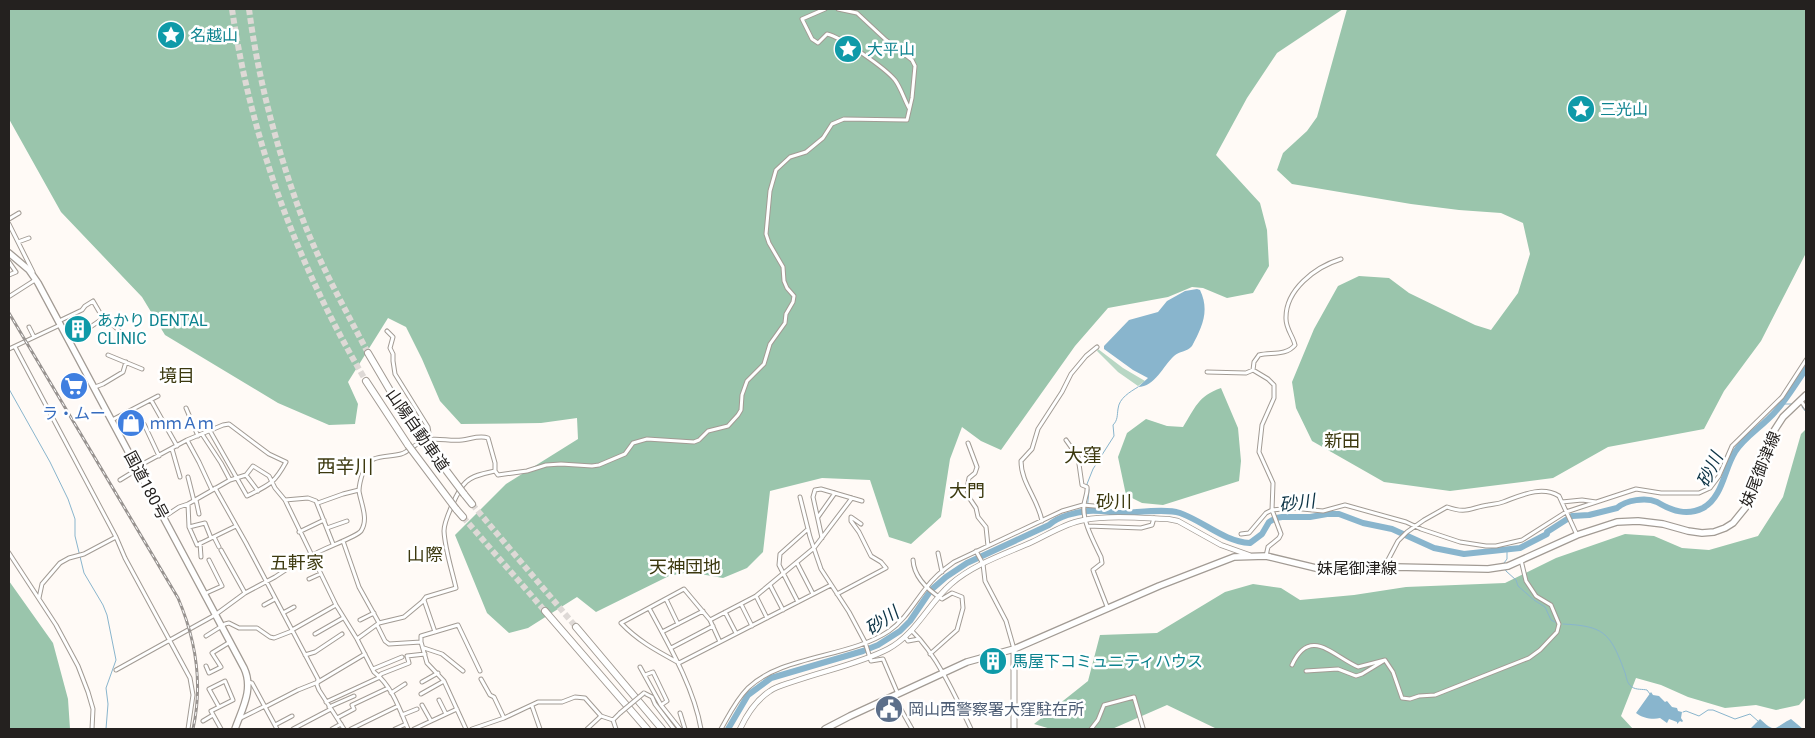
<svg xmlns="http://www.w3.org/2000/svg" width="1815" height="738" font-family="Roboto,'Noto Sans JP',sans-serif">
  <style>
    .green { fill: #b8d7c4 }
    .forest { fill: #9ac5ac }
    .water { fill: #89b5cd }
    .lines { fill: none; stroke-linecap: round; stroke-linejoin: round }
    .stream { stroke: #89b5cd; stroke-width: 1 }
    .river { stroke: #89b5cd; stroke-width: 6 }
    .motorway-tunnel { stroke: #ded9d6; stroke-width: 6; stroke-dasharray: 6 3; stroke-linecap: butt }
    .minor-casing { stroke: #a29b94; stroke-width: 5 }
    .tertiary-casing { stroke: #a29b94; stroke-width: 6 }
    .secondary-casing { stroke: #a29b94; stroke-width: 7 }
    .primary-casing { stroke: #a29b94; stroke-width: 8 }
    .trunk-casing { stroke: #a29b94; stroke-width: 8 }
    .motorway-casing { stroke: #a29b94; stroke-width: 8 }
    .minor { stroke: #fff; stroke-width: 3 }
    .tertiary { stroke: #fff; stroke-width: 4.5 }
    .secondary { stroke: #fff; stroke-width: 5 }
    .primary { stroke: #fff; stroke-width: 5.5 }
    .trunk { stroke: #fff; stroke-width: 5.5 }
    .motorway { stroke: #fff; stroke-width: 6 }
    .rail-casing { stroke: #989390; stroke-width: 3 }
    .rail { stroke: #fff; stroke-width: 1; stroke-dasharray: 4; stroke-linecap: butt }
    .minor-bridge-casing { stroke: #a29b94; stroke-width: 5; stroke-linecap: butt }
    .motorway-bridge-casing { stroke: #a29b94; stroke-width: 8; stroke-linecap: butt }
    .minor-bridge { stroke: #fff; stroke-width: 3 }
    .motorway-bridge { stroke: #fff; stroke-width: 6 }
    .labels { text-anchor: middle; stroke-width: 5; stroke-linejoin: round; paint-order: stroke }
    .culture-label { font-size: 16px; fill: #0d838f; stroke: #fff; text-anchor: start }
    .shop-label { font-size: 16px; fill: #366cbe; stroke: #fff }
    .street-label { font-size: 16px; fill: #24211f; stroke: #fff }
    .service-label { font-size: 16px; fill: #4e5e75; stroke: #fff; text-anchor: start }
    .neighbourhood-label { font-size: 18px; fill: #3c390f; stroke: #fff }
    .water-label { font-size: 18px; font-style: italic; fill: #0c3345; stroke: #fff }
    .quarter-label { font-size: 19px; fill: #3c390f; stroke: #fff }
  </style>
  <rect width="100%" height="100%" fill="#fffaf6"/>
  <path class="green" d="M1098 349 1123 368 1145 381 1138 386 1118 372 1097 351Z"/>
  <path class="forest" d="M9 9H1343L1277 53 1247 98 1216 155 1260 203 1267 230 1269 266 1253 293 1227 298 1203 288 1192 287 1168 297 1108 308 1075 346 1001 450 981 441 962 427 950 459 941 517 911 544 889 537 870 480 822 478 770 491 763 552 747 568 723 578 689 572 669 576 596 612 577 597 528 628 509 633 487 613 455 535 506 484 578 439 577 418 541 423 461 424 440 401 422 359 406 327 388 318 348 382 358 404 355 424 329 425 278 403 165 335 142 297 61 212 9 119Z
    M1347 9H1806V253L1761 341 1724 391 1704 429 1608 447 1553 478 1450 491 1384 482 1312 441 1296 408 1292 382 1314 329 1338 286 1359 276 1389 278 1409 293 1475 325 1491 330 1518 293 1530 254 1523 223 1501 213 1459 210 1411 204 1292 184 1277 170 1283 153 1307 131 1317 117Z
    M1221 388 1238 428 1241 461 1239 481 1163 505 1142 503 1126 495 1118 457 1127 433 1146 419 1167 426 1183 427C1195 408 1198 396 1221 388Z
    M1806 429V697L1799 705 1776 710 1756 705 1725 708 1688 697 1661 685 1636 678 1621 716 1633 729H1217L1167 705 1112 729H1051L1034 724 1088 681 1100 635 1157 633 1225 592 1253 584 1281 588 1300 600 1354 595 1406 587 1505 583 1556 558 1625 534 1654 536 1682 548 1709 550 1758 536 1783 497 1801 434Z
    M9 581 53 643 68 699 70 729H9Z"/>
  <path class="water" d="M1197 289 1200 290C1210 311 1202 327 1192 346 1187 352 1179 351 1174 356 1163 366 1155 387 1138 387L1148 378 1133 370 1104 349V346L1129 320 1158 312 1167 301 1185 291Z
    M1651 692 1653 695 1659 696 1665 702 1667 701 1672 707 1677 708 1678 711 1682 712 1681 718 1683 721 1682 722 1680 721 1677 724V722L1669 719 1667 723 1660 718C1653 720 1642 718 1636 713Z
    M1760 719C1777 735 1774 727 1791 719L1803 729H1750Z"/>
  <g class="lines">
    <path class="stream" d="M9 389 50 462 68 499 75 519V536L84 573 103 605 107 615 116 660 106 688 108 704 106 729
      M1782 404H1793
      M1802 407 1806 412
      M1087 511 1089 490 1087 484 1093 469 1114 436 1113 425C1118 420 1117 415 1118 409 1119 398 1130 392 1138 387
      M1504 563 1507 559V550
      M1505 569 1506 571 1516 580 1518 586 1534 600 1545 607 1551 620 1559 624
      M1563 624C1603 626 1610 632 1624 670 1627 677 1626 683 1632 687 1636 690 1643 689 1647 690L1650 694
      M1683 712 1686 711 1699 716 1708 710H1713L1735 719 1750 714 1759 722"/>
    <path class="river" d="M728 729 748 695 771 678 863 651 878 645 900 631 910 621 931 590 946 577 967 563 1049 525C1059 516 1076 512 1088 511 1098 510 1109 512 1119 513 1135 513 1166 508 1180 513 1205 522 1223 541 1250 543L1262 534 1269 522 1276 518 1282 517H1310L1327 514H1339L1363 523 1392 529 1434 548 1464 554 1520 548 1547 534V532L1572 516 1589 515 1617 508C1626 500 1646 497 1657 502 1672 511 1687 516 1703 508 1723 497 1724 469 1735 452 1744 437 1763 426 1775 412 1787 399 1796 383 1806 369"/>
    <path class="motorway-tunnel" d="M232 9C251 140 298 267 366 381
      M249 9C258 78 276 146 300 212 318 261 344 307 368 353
      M472 504 576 627
      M463 517 545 611"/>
    <defs>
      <path id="minor" d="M825 9 802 19 812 39 818 43 827 34C841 37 885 68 895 80 901 88 904 99 909 108
        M9 219 19 213
        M9 224 33 272
        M18 242 29 238
        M9 262 16 272 9 275
        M10 296 35 280
        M59 321 82 310 85 306 93 301 100 313 131 342
        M29 327 34 337
        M387 331 393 337 390 348 393 354V361L395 374 428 427 430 440
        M70 341 105 317
        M15 347 116 537 125 558 190 678 193 695 188 729
        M9 349 60 325
        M108 355 142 369
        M1253 370 1254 362 1259 355C1271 352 1286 356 1295 345 1293 336 1286 329 1286 319 1285 290 1315 267 1341 259
        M1207 372 1246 373 1253 370 1268 379 1274 385V398L1262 425 1259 452 1273 483 1272 510 1281 534 1279 538 1268 547 1266 556
        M95 387 103 384 123 372 126 362
        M151 400 177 446
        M1801 401 1806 408
        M186 408 198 436
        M112 420 158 396
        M144 424 159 456
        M202 434 221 463 230 480
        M187 440 199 462 212 490
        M1066 440 1078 457 1082 485 1087 487C1088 494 1084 499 1084 506 1082 521 1095 544 1101 557L1102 563 1093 570 1094 573 1108 609
        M968 443 977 467 975 473 969 478 967 489 970 499 976 508 978 517 986 527 988 546
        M172 449 180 477
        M137 467 187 440 223 425 229 424 269 454 286 462C274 484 269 485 247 496L210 431
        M246 475 258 491
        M188 477 194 501
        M120 480 138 469
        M215 488 246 543 318 679 317 685 319 690 344 729
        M800 497 810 537 821 569 849 612 865 642 871 661 883 659 898 694
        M196 500 199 514
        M285 500 308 498 316 501 333 544
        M1562 502 1582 500 1596 502
        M318 503 343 494 359 490
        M188 504 189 527 197 545 236 526
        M164 517 179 507 188 504 230 480 246 475 253 466 269 476 275 488 285 500 336 605 357 639 374 672C392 686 400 710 408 729
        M818 517 835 493
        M1042 521C1038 499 1021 483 1021 461L1032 449 1038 429 1062 392 1071 374 1086 356 1097 347
        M1088 526 1141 528 1152 525 1154 518
        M189 527 205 523 211 538
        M327 528 347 521
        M299 532 324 520
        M1241 534 1249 533 1266 513 1272 510 1292 508 1323 511 1345 505 1406 522 1421 529 1460 542 1486 546H1496L1522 540 1566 512 1636 489 1661 493H1699L1710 488 1719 476 1732 446 1782 397 1806 360
        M214 537 219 547
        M822 538 813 497 815 490 821 489 862 501
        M343 541 359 587 379 623
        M200 543 201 557
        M221 550 245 593
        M976 551 983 564 985 581 1006 621 1014 649
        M9 553 56 625 78 666 88 692 93 709 92 729
        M938 553 942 572
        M311 556C321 549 357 537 361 531 369 519 361 504 359 491 359 484 361 478 363 472 369 453 386 458 401 454 408 452 414 445 421 442 435 436 448 442 462 440 471 439 479 435 488 438L495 463V471
        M913 560C914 578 928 590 942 599L952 593 962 597 963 608 957 630 930 654
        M797 563 813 594
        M1378 566 1388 560 1398 541 1407 532 1424 520 1447 507C1467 514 1469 508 1488 505 1493 504 1498 504 1503 502 1520 496 1541 485 1559 496L1577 535
        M309 579 320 574
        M770 585 783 610
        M204 594 222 586 209 560
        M837 594 886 568 881 562 871 556 859 532 851 521V517L861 524
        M756 596 767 618
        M39 598 42 584 60 563 69 558 84 554 116 537
        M666 599 678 624
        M424 600 435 632
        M798 602 779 565 780 554 808 529
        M741 604 752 626
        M264 605 275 599
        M649 608C669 645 694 688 701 729
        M725 612 736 633
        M283 613 294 607
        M360 620 374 613
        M710 620 756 596 814 548 852 498
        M377 625 385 641 389 644 421 642 427 663 444 681 466 729
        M292 630 336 605
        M912 631C937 655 956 697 971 729
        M662 632 703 611
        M315 634 343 618
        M206 636 225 624 229 623 239 628H257L270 637 274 638 292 631
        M905 637 908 641 919 639
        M357 639 379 623 404 617 422 602 426 597 456 588C452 570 445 550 444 531 444 521 458 489 466 482 473 475 486 473 495 471L498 475 527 471 546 465 561 464 592 466 599 465 625 454 633 443 647 439 694 442 699 440 708 431 728 426 738 415 741 410 742 395 747 381 764 364 770 344 785 323 786 314 793 302 794 296 787 288 784 281 783 267 769 243 766 234 770 191 776 170 790 157 806 152 823 138 832 124 844 119 907 120 912 98 915 66 912 60 886 40 857 13 838 9
        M421 642V636L458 625 480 671
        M720 642 710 620 684 589 621 623C638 641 657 651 679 663L831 585
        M424 648 442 654 463 671
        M671 648 713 626
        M305 655 315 652 342 634
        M1292 665C1310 626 1333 656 1358 667L1385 660
        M206 666 209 673 221 667 212 653 230 642
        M640 667 661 705 680 729
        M373 669 402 657
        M116 670 215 615 245 593 275 577 310 554
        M1306 671 1338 669 1356 676 1362 674 1385 660 1393 672 1402 698 1410 699 1419 696 1435 695 1529 658 1540 650 1557 632 1559 624 1551 605 1536 596 1526 581 1521 560
        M645 675 653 672 667 701 661 705
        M481 679 490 695 494 697 504 718
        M248 682 252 683 277 729
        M422 682 438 673
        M391 693 405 684
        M644 693 652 697 655 704 674 729
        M421 694 444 681
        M894 697 912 729
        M439 700 446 714
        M326 702 378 678 381 674 409 663 407 656 425 654
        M422 705 431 721
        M532 706 540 729
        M219 707 209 689 225 681 233 700 211 711 221 729
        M265 707 298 690 318 682 365 654
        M329 707 354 696
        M680 713 685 729
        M402 715 417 709
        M241 718 265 706
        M337 718 354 709 352 705 388 688
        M613 720 620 713
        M613 720 616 729
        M203 721 213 715
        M275 725 292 716
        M293 729 331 709
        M332 729 341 724
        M351 729 398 706
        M395 729 406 724
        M414 729 457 709
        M472 729 504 718 538 702H562L575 697 585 698 601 716 613 720
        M587 729 601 716
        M721 729C729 715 736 700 748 688 782 655 849 658 889 631 905 620 914 603 926 588 934 577 944 569 954 562L1062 511 1083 505 1105 507
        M1091 729 1098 720 1104 705 1134 697 1143 728"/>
      <path id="tertiary" d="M740 729C747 714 756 700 770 691 777 686 787 684 795 681 826 670 859 664 888 649 916 634 928 604 951 584 974 564 1005 554 1032 542 1049 534 1066 523 1084 520 1107 515 1144 518 1168 519L1178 521 1221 545 1249 555"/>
      <path id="secondary" d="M1014 649V729"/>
      <path id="primary" d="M825 729 850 716 967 662 1014 649 1159 586 1234 557 1266 556 1320 569 1395 567 1488 569 1508 566 1577 535 1617 522 1638 521 1663 524 1688 531 1702 533 1714 532 1725 528 1733 523 1746 507 1772 434 1783 417 1806 395"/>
      <path id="trunk" d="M9 253 29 270 38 283 244 668C254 689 242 709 235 729"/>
      <path id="motorway" d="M368 353 398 404 421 437
        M366 381 408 445
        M464 494 472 504
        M456 509 463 517
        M545 611 647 729
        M576 627 662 729"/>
    </defs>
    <use href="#minor" class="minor-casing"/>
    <use href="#tertiary" class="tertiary-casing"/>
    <use href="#secondary" class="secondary-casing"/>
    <use href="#primary" class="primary-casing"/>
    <use href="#trunk" class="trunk-casing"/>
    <use href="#motorway" class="motorway-casing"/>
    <use href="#minor" class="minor"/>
    <use href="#tertiary" class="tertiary"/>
    <use href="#secondary" class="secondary"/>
    <use href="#primary" class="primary"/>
    <use href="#trunk" class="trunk"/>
    <use href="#motorway" class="motorway"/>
    <defs>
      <path id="rail" d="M9 313 178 598C196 640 203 684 193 729"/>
    </defs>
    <use href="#rail" class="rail-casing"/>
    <use href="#rail" class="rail"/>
    <defs>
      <path id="minor-bridge" d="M620 713 644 693"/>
      <path id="motorway-bridge" d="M421 437 464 494
        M408 445 456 509"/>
    </defs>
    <use href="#minor-bridge" class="minor-bridge-casing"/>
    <use href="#motorway-bridge" class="motorway-bridge-casing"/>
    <use href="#minor-bridge" class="minor-bridge"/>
    <use href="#motorway-bridge" class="motorway-bridge"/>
  </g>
  <defs>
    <symbol id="sight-disc" viewBox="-11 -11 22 22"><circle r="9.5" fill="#0f9aa8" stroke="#fff"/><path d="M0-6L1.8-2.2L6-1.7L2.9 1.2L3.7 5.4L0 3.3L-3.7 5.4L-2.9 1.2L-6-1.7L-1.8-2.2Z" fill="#fff"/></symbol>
    <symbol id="building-disc" viewBox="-11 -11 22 22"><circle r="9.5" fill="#0f9aa8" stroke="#fff"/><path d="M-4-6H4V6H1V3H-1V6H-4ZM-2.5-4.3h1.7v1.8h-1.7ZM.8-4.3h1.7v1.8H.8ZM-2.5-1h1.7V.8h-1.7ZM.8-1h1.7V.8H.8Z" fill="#fff"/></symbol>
    <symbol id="supermarket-disc" viewBox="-11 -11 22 22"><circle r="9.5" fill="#3f7fe0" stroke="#fff"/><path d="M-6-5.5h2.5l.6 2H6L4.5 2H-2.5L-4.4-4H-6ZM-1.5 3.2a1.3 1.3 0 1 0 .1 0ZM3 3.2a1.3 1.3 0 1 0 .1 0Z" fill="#fff"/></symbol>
    <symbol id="shop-disc" viewBox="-11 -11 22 22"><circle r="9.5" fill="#3f7fe0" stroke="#fff"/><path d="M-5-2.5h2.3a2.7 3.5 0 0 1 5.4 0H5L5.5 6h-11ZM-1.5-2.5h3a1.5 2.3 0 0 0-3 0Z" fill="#fff"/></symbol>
    <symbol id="civic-disc" viewBox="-11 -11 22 22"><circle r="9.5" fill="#5c6f8a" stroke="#fff"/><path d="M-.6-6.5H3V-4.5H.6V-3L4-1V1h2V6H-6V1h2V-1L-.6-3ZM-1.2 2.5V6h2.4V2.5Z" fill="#fff"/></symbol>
  </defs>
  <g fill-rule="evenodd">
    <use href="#sight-disc" x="155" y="19" width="32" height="32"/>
    <use href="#sight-disc" x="832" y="33" width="32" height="32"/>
    <use href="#sight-disc" x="1565" y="93" width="32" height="32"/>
    <use href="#building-disc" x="62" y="313" width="32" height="32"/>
    <use href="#supermarket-disc" x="58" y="370" width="32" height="32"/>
    <use href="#shop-disc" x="115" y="407" width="32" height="32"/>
    <use href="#building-disc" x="977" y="645" width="32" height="32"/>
    <use href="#civic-disc" x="873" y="693" width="32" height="32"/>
  </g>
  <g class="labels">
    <g class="culture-label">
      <text x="190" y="41">名越山</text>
      <text x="867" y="55">大平山</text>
      <text x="1600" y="115">三光山</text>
      <text x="97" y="326">あかり DENTAL<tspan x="97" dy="18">CLINIC</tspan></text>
      <text x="1012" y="667">馬屋下コミュニティハウス</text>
    </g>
    <g class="shop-label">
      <text x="74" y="419">ラ・ムー</text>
      <text x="150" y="429" text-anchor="start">ｍｍＡｍ</text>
    </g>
    <g class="street-label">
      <text transform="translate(418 430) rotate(55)" y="6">山陽自動車道</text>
      <text transform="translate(1760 469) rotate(-68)" y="6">妹尾御津線</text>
      <text transform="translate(147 485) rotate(62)" y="6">国道180号</text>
      <text x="1357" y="574">妹尾御津線</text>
    </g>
    <g class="service-label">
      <text x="908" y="715">岡山西警察署大窪駐在所</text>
    </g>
    <g class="neighbourhood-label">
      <text x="177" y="382">境目</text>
      <text x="1342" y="447">新田</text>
      <text x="967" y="497">大門</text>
      <text x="1114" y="508">砂川</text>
      <text x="425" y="561">山際</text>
      <text x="297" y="569">五軒家</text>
      <text x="685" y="573">天神団地</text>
    </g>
    <g class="water-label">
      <text transform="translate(1710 470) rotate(-65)" y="6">砂川</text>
      <text transform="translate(1297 503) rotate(-7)" y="6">砂川</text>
      <text transform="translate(882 621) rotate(-34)" y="6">砂川</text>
    </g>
    <g class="quarter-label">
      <text x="1083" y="462">大窪</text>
      <text x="345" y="473">西辛川</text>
    </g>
  </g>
  <rect width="1815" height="738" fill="none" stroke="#24211f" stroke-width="20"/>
</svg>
